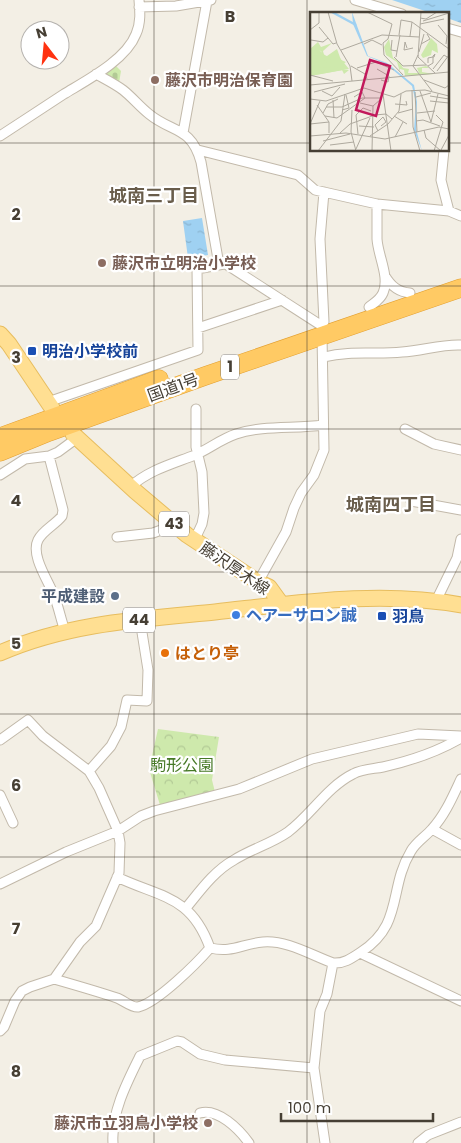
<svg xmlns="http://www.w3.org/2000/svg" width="461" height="1143" font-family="Poppins,'Noto Sans JP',sans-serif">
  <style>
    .cemetery { fill: url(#cemetery-stones) }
    .park { fill: url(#park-crowns) }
    .water { fill: url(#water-ripples) }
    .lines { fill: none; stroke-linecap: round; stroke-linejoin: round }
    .street-casing { stroke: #c2b9aa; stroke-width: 11 }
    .primary-casing { stroke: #e7bd5f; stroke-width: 17 }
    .highway-casing { stroke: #e29f30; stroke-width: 19 }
    .street { stroke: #fff; stroke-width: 9 }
    .primary { stroke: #ffdf92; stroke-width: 15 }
    .highway { stroke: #ffca64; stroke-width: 18 }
    .grid { fill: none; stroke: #463f34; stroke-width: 1; stroke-opacity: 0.55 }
    .education-dot { fill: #8d6e63; stroke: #fff; stroke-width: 2 }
    .transit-dot { fill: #1a4fb4; stroke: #fff; stroke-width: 2 }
    .service-dot { fill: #5c6f8a; stroke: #fff; stroke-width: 2 }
    .shop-dot { fill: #3f7fe0; stroke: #fff; stroke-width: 2 }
    .food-dot { fill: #e8710a; stroke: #fff; stroke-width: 2 }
    .labels { text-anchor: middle; stroke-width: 4.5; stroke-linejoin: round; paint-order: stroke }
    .shield { fill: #fff; stroke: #7e7971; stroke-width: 1 }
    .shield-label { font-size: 15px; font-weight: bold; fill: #463f34 }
    .education-label { font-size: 16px; font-weight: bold; fill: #785e54; stroke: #fff; text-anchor: start }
    .transit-label { font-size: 16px; font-weight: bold; fill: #164399; stroke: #fff; text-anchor: start }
    .street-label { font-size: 16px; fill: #463f34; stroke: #fff }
    .service-label { font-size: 16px; font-weight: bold; fill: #4e5e75; stroke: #fff; text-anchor: end }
    .shop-label { font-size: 16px; font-weight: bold; fill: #366cbe; stroke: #fff; text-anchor: start }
    .food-label { font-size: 16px; font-weight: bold; fill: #c56008; stroke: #fff; text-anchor: start }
    .park-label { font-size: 16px; fill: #467926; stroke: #fff }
    .neighbourhood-label { font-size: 18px; font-weight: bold; fill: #695d4b; stroke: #fff }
    .inset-river { fill: none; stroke: #9fd1f2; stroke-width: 2.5 }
    .inset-road { fill: none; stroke: #aea99e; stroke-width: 1 }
    .view { fill: #c2185b; fill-opacity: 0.15; stroke: #c2185b; stroke-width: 2.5 }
    .inset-edge { fill: none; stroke: #463f34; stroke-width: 2.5 }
    .grid-label { font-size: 16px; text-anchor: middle; font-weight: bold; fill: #463f34; stroke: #fff; stroke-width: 4.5; stroke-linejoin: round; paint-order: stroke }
  </style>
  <defs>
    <pattern id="cemetery-stones" width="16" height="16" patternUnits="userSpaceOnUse" patternTransform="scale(1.25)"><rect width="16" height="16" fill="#cee9ac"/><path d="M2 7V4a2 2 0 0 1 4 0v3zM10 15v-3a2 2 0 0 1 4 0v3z" fill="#b2c995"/></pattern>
    <pattern id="park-crowns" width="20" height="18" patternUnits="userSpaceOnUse" patternTransform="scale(1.25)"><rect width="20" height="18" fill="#cee9ac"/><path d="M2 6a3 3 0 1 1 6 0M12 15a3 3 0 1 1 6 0" fill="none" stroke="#b2c995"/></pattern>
    <pattern id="water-ripples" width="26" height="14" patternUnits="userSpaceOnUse" patternTransform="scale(1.25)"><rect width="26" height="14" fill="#9fd1f2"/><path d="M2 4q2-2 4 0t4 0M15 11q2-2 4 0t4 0" fill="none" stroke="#8ab4d0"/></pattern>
  </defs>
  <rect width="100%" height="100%" fill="#f3efe5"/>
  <path class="cemetery" d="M115 65 121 71 119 83 102 74Z"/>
  <path class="park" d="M158 729 219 737 212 780 215 792 160 805 149 769Z"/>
  <path class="water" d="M392 0H461V23L447 18V14H434Z
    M202 218 208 255 188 258 183 221Z"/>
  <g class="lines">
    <defs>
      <path id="street" d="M355 0 402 14
        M139 7 176 6 211 0
        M447 28 461 32
        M96 74C105 79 115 84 123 90 132 97 139 106 149 114 172 133 191 126 201 162L218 259 319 324
        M183 133 207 1
        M0 136C21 122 43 108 64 94 87 80 126 60 136 34 141 23 140 11 139 0
        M198 150 298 175 315 190 377 204 449 211 461 216
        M444 150 441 180 449 211
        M324 192 320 239 324 322
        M385 276C391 286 398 292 410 293
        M369 307C374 303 380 300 383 293 390 277 378 256 377 239 377 228 377 216 377 204
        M198 328 282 300
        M324 357C352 350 375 355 402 352 422 351 441 344 461 345
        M48 402 198 350 197 269 224 264
        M405 429 434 444 461 450
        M49 456 63 510 62 516C55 525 43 530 38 540 30 556 50 583 55 598 59 609 61 620 65 631
        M0 475 25 459 49 456 58 452 77 438
        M130 487C149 470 172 464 195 455 209 449 221 439 236 434 263 425 295 429 323 425
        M411 501 461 510
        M117 537 153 533 175 525
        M194 541 202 524 204 513 202 472 196 447V409
        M258 582 286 532 294 508 301 493 314 475 324 450 322 335
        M436 601 457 558 461 539
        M0 740 28 720 43 736 89 771 99 788 118 831 120 843 119 873 96 926 80 942 54 979 30 987 22 991 15 1001 4 1027 0 1031
        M89 771 111 746 121 727 127 700 147 701 148 670 140 620
        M0 795 13 823
        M432 829 461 845
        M117 877C161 898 191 895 210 948
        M0 884 66 852 118 831 141 816 154 811 239 789 312 759 418 734 461 736
        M186 908C200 891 214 871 234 860 251 849 271 844 288 832 311 815 327 787 353 774 362 769 373 769 383 767 410 761 437 752 461 738
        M210 948C233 953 241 944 263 942 287 940 311 955 333 963 344 964 352 958 361 952 404 924 388 889 411 851 416 842 425 837 432 829 445 815 453 796 461 779
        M360 953 461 1001
        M54 979C75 985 96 991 117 998 123 1000 132 1008 138 1007 157 1003 197 963 210 948
        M200 1113C218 1108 239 1129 249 1143
        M113 1143C111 1113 127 1082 140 1056L177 1041 182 1042 200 1054 225 1060 314 1068
        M325 1143 314 1068 320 1011 327 994 333 963
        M418 1143 428 1135 461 1122"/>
      <path id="primary" d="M0 334 9 344 52 408
        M73 434 135 491 187 535 258 582 269 587 282 605
        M0 653C68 623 143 619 215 612 297 603 380 590 461 605"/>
      <path id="highway" d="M0 437 159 379
        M0 452 49 432 205 376 461 288"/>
    </defs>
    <use href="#street" class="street-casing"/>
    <use href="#primary" class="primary-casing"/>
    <use href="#highway" class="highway-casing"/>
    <use href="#street" class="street"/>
    <use href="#primary" class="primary"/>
    <use href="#highway" class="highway"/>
  </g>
  <path class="grid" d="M154 0V1143M307 0V1143M0 143H311M447 143H461M0 286H461M0 429H461M0 572H461M0 714H461M0 857H461M0 1000H461"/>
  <g class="education-dot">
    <circle cx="155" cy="80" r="5"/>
    <circle cx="102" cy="263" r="5"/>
    <circle cx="208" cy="1123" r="5"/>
  </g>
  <g class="transit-dot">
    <rect x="27" y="346" width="10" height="10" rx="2.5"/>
    <rect x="377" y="611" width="10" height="10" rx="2.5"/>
  </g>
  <circle class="service-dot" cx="115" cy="596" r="5"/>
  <circle class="shop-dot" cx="236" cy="615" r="5"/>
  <circle class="food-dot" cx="165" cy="653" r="5"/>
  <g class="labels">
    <g class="shield">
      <rect x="221" y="354.5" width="18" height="25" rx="4"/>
      <rect x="159" y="511.5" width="30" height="25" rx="4"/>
      <rect x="123" y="607.5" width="32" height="25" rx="4"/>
    </g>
    <g class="shield-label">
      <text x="230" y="372">1</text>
      <text x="174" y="529">43</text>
      <text x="139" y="625">44</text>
    </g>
    <g class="education-label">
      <text x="165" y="86">藤沢市明治保育園</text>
      <text x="112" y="269">藤沢市立明治小学校</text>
      <text x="198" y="1129" text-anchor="end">藤沢市立羽鳥小学校</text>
    </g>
    <g class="transit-label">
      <text x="42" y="357">明治小学校前</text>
      <text x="392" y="622">羽鳥</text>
    </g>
    <g class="street-label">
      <text transform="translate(173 387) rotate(-20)" y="6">国道1号</text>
      <text transform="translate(235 568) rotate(34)" y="6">藤沢厚木線</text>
    </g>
    <g class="service-label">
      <text x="105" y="602">平成建設</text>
    </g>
    <g class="shop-label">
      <text x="246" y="621">ヘアーサロン誠</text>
    </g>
    <g class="food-label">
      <text x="175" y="659">はとり亭</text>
    </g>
    <g class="park-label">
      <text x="182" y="771">駒形公園</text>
    </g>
    <g class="neighbourhood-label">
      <text x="154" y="202">城南三丁目</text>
      <text x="391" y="511">城南四丁目</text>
    </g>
  </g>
  <g transform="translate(310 12)">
    <rect width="139" height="139" fill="#f3efe5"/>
    <path d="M0 37H8L17 45 25 40 39 57 0 64Z" fill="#cee9ac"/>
    <path d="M79 27 83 46 90 50 93 56 99 57 98 61H109L107 56 116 54 119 56H112V60L124 62 95 64 94 58 90 57V60L87 50 76 43 74 35ZM8 30 11 35 22 31 13 39 14 43 17 44 27 37 31 48 36 50 25 58H39L34 62 32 58 0 64 8 44 3 43 0 52V40H7L17 52 11 39 0 37ZM21 44 25 55 23 59 4 58 7 47 10 56 20 55Z" fill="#cee9ac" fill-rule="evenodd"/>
    <path d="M121 26 127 32 128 41 122 38 121 43 113 46 111 43Z" fill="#cee9ac"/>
    <path d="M42 0 58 44 77 51 104 73 107 90 106 117 112 139 104 118 106 91 102 74 76 52 57 44 43 12Z" fill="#9fd1f2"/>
    <path class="inset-river" d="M22 0 46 13"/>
    <path class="inset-road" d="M18 0 27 32 40 54 42 69M57 0 82 12 78 27 73 31 74 43 93 63M111 0 108 45 125 61M110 6 116 7 127 0M113 9 139 1M110 12 134 7M128 13 137 24 136 32M9 15 23 32 26 31M0 18 9 11V0M89 23 91 8 102 10M100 24 102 10 139 37M1 28 13 30 18 26M82 28 81 38 87 39M54 32 62 28 72 33M111 32 120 27 117 22M97 36 95 30 94 38 103 36M31 38 72 23 109 25M109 40 114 22M108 43 103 54 122 79M84 45 93 54 116 53M86 45 90 23M118 51V46L123 45H124L125 42 123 44V51L118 54M41 54 55 62 57 67M47 56 66 50 84 58M67 57 79 64 78 70 71 68M123 57 134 43 137 45M127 59 139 43M0 63 23 69M114 68 135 76 139 73M0 73 139 60M102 78 103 115 110 139M12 79 22 84 30 75M110 79 121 110M4 80 35 72M105 80 107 120M73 82 81 139M120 84 139 87M106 85 121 81M0 87 16 89 54 76 84 85 96 79 115 78 139 84M23 88 24 106M120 89 139 91M50 91 63 94 71 87M85 92 97 93 96 89M7 93 19 110V121M16 95H32L52 86H71M32 98 39 96 36 83M42 98 41 120 46 139M13 101 18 92 28 87M88 101 103 97M107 101 125 99M15 104 27 106 55 86 52 80 44 85M84 104 97 112M106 109 113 108 130 114M121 110 128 82M0 112 10 89M0 112 19 110M49 114 64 115M114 118 116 126 131 139M68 119 65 113 73 105 76 110 71 114M30 121 40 112 65 103 76 102 82 107M48 122 46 103 53 96 61 99M0 124 36 121 75 127 129 115 139 117M60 124 78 112 89 99 91 82M85 125 93 110M13 129 40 122M20 133 44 130M46 137 60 106M131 138 139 123M8 139 31 109 35 82M62 139 63 94M124 139 133 110 126 103"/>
    <path class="view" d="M60 48 80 54 66 104 46 98Z"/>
    <rect width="139" height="139" class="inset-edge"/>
  </g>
  <g class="grid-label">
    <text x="230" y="22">B</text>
    <text x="16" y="220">2</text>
    <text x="16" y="363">3</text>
    <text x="16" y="506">4</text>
    <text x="16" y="649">5</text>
    <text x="16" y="791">6</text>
    <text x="16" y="934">7</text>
    <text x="16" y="1077">8</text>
  </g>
  <g transform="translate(45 45) rotate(344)"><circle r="24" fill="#ffffff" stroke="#b5b2ae"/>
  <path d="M0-4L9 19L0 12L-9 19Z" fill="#ff3210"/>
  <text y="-8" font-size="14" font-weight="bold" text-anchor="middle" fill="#463f34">N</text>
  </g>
  <path d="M281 1113v8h152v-8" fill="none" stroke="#463f34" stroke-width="2.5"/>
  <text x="288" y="1113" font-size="15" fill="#463f34" stroke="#ffffff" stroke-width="4" paint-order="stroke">100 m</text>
</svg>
